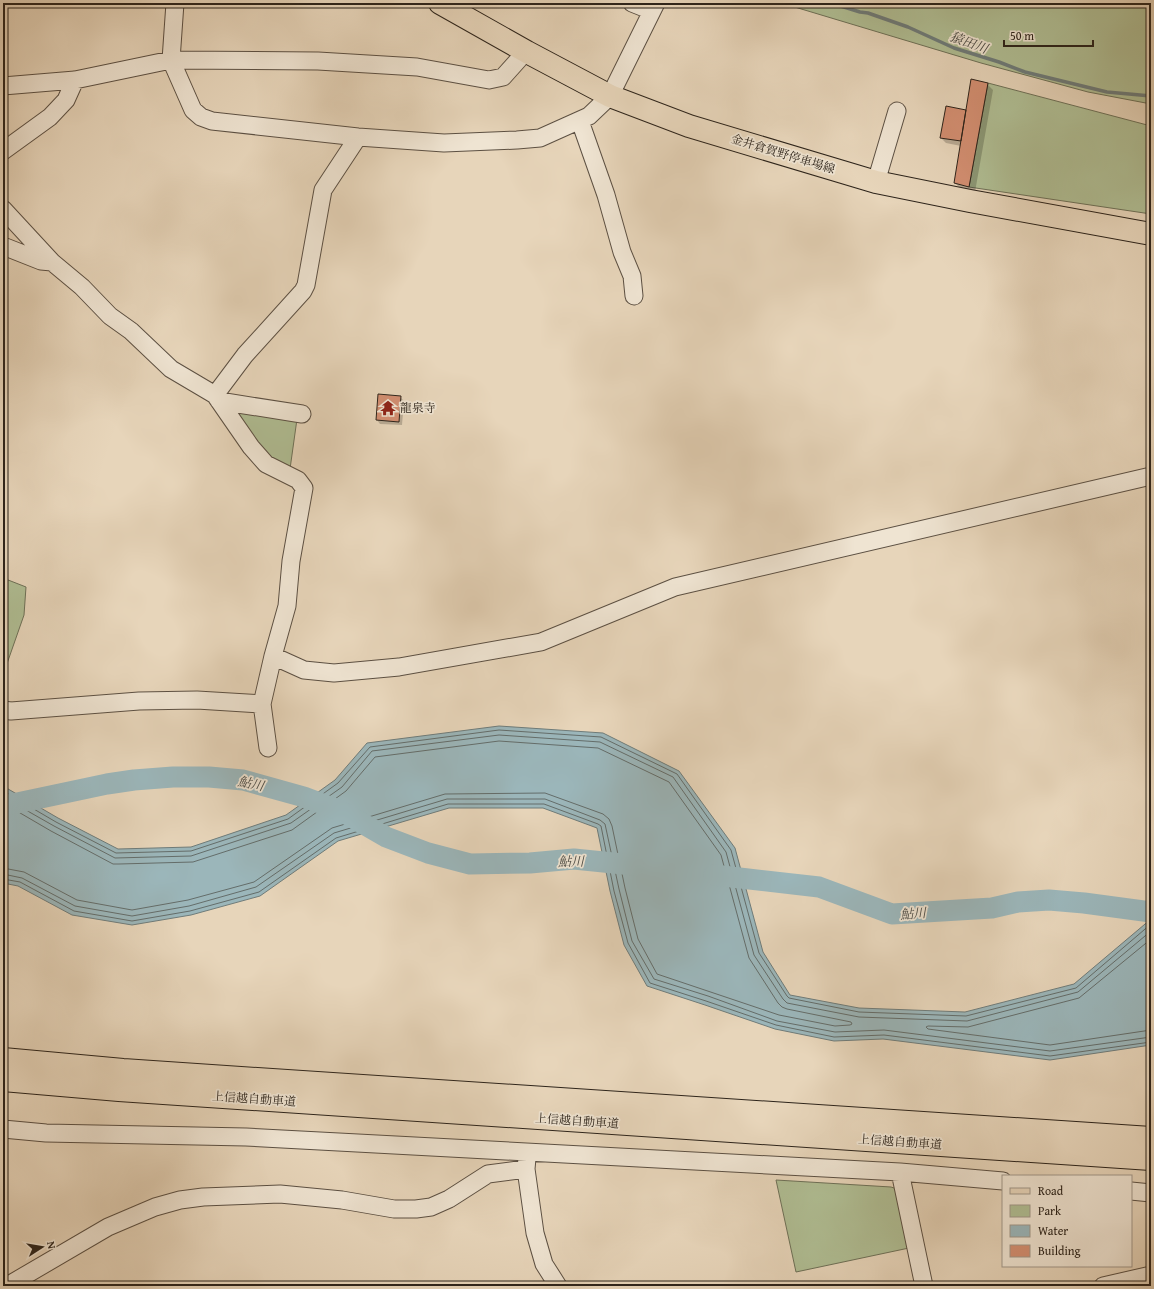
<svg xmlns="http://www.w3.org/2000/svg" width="1154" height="1289" font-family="'Gentium Book Plus','Noto Serif JP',serif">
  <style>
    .green { fill: #b0be94; stroke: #6e7158 }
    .water { fill: #9bb6ba; stroke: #6f7c7a }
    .shadow { fill: #0003 }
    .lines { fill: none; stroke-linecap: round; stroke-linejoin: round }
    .shore { stroke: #646d6a; stroke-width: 1 }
    .stream { stroke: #6f7c7a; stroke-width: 3.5 }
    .river { stroke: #9bb6ba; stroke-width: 21 }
    .building { fill: #d38f72; stroke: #2d241b }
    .minor-casing { stroke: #5c5043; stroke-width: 19 }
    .major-casing { stroke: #2d241b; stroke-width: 24 }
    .highway-casing { stroke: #2d241b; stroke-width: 24 }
    .minor { stroke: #efe4d2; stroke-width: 17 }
    .major { stroke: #e7d5ba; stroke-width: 22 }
    .highway { stroke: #e7d5ba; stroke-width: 22 }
    .labels { text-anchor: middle; stroke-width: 3.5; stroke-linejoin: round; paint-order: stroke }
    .street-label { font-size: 12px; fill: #2d241b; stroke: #efe4d2 }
    .poi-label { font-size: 12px; fill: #2d241b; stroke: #efe4d2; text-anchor: start }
    .water-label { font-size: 13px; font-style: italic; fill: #484843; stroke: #efe4d2 }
  </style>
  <rect width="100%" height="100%" fill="#e7d5ba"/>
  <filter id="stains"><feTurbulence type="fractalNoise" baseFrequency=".005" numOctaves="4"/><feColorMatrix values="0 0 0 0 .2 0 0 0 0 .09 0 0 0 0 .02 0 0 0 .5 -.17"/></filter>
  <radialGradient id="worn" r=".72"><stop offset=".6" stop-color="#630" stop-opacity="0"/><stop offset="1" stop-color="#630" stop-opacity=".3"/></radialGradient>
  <path class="green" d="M788 3H1151V104L1088 92 981 63 788 5Z
    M988 83 1151 126V214L969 187Z
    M231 407 297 419 290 469 266 458Z
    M3 578 26 587 24 615 3 675Z
    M776 1180 891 1187 897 1189 909 1248 796 1272Z"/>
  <path class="water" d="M499 726 603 733 679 771 735 848 763 952 790 995 859 1008 965 1012 1074 984 1151 919V1045L1050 1060 883 1039 834 1041 775 1029 705 1005 647 986 624 945 610 891 597 828 543 808H449L338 841 260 896 191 915 132 925 72 915 18 886 3 883V786L58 818 118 849 191 847 286 815 335 780 367 743Z"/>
  <path class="shadow" d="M987 84 993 90 975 192 961 189 955 183 961 146 946 143 941 138 967 111Z
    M400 397 404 401 402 425 380 424 377 420Z"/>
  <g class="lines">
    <path class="shore" d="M3 791 56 822 116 853 191 851 288 819 338 783 370 747 499 730 601 737 677 774 731 850 759 953 787 996 789 998 859 1012 966 1016 1076 988 1151 924
      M3 797 54 826 115 858 191 856 291 823 342 787 372 751 499 735 600 742 673 777 726 852 754 955 783 999 787 1003 859 1017 967 1021 1078 992 1151 931
      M3 803 51 831 113 864H119L193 862 292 830 346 791 375 757 499 741 598 748 669 782 721 855 749 958 778 1003 782 1007 787 1009 851 1022 852 1024 850 1025 835 1026 779 1015 657 974 638 939 625 888 612 826 609 819 603 814 545 793 445 794 332 828 254 882 188 900 132 910 77 900 24 872 3 868
      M3 874 22 878 75 906 132 916 189 906 256 887 334 833 447 799H545L600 820 605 824 619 889 632 941 654 979 708 996 777 1021 835 1032 884 1030 1050 1051 1151 1037
      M3 879 20 882 74 911 132 921 190 911 259 892 336 838 448 804H544L598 824 601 826 614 891 628 943 650 983 706 1001 776 1025 834 1037 884 1035 1050 1056 1151 1042
      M1151 939 1079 998 968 1027 928 1026 926 1027 928 1029 1050 1045 1151 1030"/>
    <path class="stream" d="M831 3 860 12 868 13 908 27 954 48 999 62 1025 72 1107 92 1151 96"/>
    <path class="river" d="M3 806 107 784 134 780 173 777H209L243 780 304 797 341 811 386 837 428 853 470 864 530 863 574 859 633 865
      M714 875 819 887 892 914 992 908 1018 902 1049 900 1084 903 1151 912"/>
  </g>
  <path class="building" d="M971 79 988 83 969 187 954 183Z
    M946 106 966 110 961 141 940 138Z
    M378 394 401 396 399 422 376 420Z"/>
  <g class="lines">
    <defs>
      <path id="minor" d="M175 3 171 60 193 110 201 117 212 121 358 137 444 143 517 140 540 138 589 116 610 96 656 3
        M632 3 652 11
        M3 86 75 80 171 60 318 61 417 67 489 80 503 77 520 58 527 52
        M580 121 606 195 622 252 632 276 634 296
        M3 151 50 117 66 100 75 80
        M876 182 897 111
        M3 209 52 262 82 287 110 316 131 331 171 369 215 395 251 447 266 464 298 480 304 488 291 561 287 606 273 656 262 704 268 748
        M3 246 41 261 52 262
        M215 395 245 355 303 291 306 285 323 190 358 137
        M219 401 302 414
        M273 656 304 670 334 673 399 667 541 642 675 587 1151 476
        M3 710 11 711 139 701 197 700 262 704
        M3 1129 46 1133 246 1137 900 1172 1003 1181
        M527 1158 526 1169 535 1233 544 1264 558 1286
        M900 1172 924 1286
        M1131 1191 1151 1193
        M7 1286 108 1227 155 1207 180 1200 203 1197 280 1194 342 1200 394 1209H416L431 1207 449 1199 488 1174 526 1169
        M1103 1286 1151 1275"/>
      <path id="major" d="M440 3 527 52 610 96 689 126 876 182 970 201 1151 234"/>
      <path id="highway" d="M3 1059 123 1070 226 1077 1151 1138
        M3 1080 119 1090 1151 1159"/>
    </defs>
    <use href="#minor" class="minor-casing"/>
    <use href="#major" class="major-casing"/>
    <use href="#highway" class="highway-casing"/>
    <use href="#minor" class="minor"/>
    <use href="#major" class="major"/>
    <use href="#highway" class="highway"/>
  </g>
  <defs>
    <symbol id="temple-bare" viewBox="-9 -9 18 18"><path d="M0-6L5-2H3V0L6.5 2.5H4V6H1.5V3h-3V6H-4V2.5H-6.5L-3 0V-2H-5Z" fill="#8f2418" stroke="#efe4d2" stroke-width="2.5" paint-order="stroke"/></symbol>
  </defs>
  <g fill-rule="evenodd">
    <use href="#temple-bare" x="377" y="397" width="22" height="22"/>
  </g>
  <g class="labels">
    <g class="street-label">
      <text transform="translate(783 154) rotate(17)" y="4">金井倉賀野停車場線</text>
      <text transform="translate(254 1099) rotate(4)" y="4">上信越自動車道</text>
      <text transform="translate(577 1121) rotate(4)" y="4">上信越自動車道</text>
      <text transform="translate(900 1142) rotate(4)" y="4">上信越自動車道</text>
    </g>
    <g class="poi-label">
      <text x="400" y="412">龍泉寺</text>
    </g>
    <g class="water-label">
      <text transform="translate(969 42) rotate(20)" y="5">猿田川</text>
      <text transform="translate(251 783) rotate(12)" y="5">鮎川</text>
      <text transform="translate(571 861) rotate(-1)" y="5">鮎川</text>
      <text transform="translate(913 913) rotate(-4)" y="5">鮎川</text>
    </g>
  </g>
  <rect width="1154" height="1289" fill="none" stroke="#e7d5ba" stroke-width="16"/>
  <rect x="4" y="4" width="1146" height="1281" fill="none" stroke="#2d241b" stroke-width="2"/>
  <rect x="8" y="8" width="1138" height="1273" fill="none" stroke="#2d241b"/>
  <rect x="1002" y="1175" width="130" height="92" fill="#efe4d2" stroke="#a19789"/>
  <rect x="1010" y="1188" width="20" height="6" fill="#e7d5ba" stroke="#a19789"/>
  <text x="1038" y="1195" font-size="12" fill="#2d241b">Road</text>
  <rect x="1010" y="1205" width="20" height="12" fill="#b0be94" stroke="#a19789"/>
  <text x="1038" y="1215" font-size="12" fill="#2d241b">Park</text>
  <rect x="1010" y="1225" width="20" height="12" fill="#9bb6ba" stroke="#a19789"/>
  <text x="1038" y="1235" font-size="12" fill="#2d241b">Water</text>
  <rect x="1010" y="1245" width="20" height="12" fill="#d38f72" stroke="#a19789"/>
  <text x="1038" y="1255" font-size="12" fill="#2d241b">Building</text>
  <g transform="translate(42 1247) rotate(78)" stroke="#efe4d2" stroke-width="3" paint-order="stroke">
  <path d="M0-3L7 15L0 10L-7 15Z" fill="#2d241b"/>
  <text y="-6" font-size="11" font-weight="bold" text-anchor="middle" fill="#2d241b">N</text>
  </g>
  <path d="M1004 40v6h89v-6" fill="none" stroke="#2d241b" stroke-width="2"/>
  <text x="1010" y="40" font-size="12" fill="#2d241b" stroke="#efe4d2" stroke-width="3" paint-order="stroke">50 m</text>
  <rect width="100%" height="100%" filter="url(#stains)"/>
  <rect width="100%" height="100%" fill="url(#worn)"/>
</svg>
